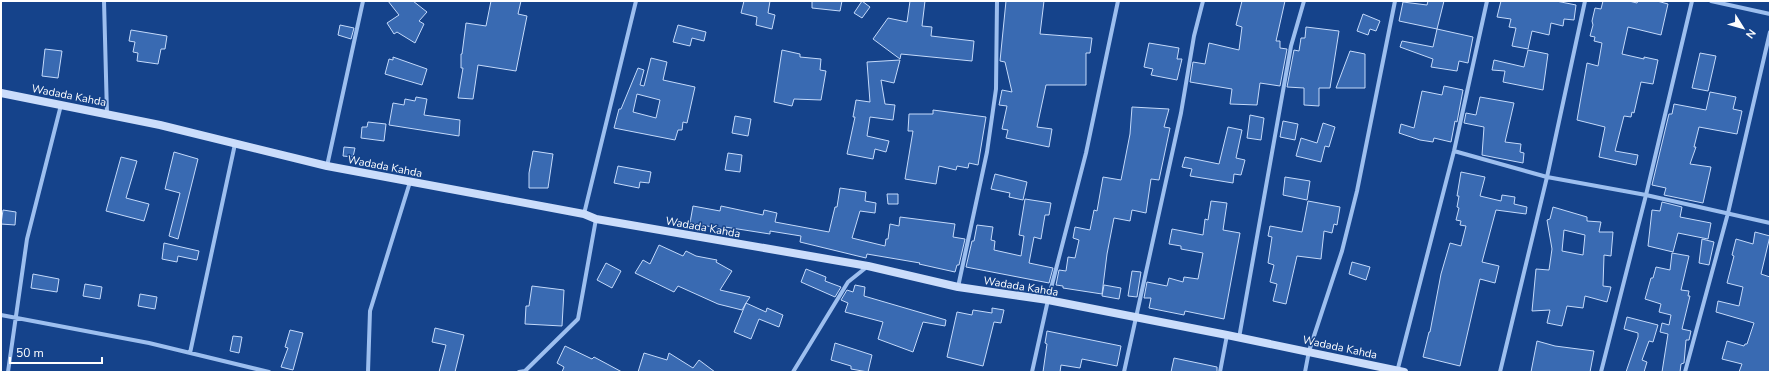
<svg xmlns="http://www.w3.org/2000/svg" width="1771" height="373" font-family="'Nunito Sans',sans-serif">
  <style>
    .building { fill: #396ab2; stroke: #c4dafb; fill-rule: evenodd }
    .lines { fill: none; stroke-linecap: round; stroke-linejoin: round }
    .street { stroke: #9dbfef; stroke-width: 4 }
    .secondary { stroke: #cbddfb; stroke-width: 8 }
    .labels { text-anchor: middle; stroke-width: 3; stroke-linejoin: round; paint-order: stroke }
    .street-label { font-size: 11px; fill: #fff; stroke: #15438b }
  </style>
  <rect width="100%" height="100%" fill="#15438b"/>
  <path class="building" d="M388 1H413L427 12 419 21 424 24 415 43 397 32 394 34 387 23 399 15Z
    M491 1H521L518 14 527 16 516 71 478 65 473 99 458 98 463 68H461V54H462L466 23 486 26Z
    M744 1H770L768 13 775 15 772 29 756 25 757 17 741 13Z
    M812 1H842L840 11 812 8Z
    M862 1 870 7 862 18 854 13Z
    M910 1H925L922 26 932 27 931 36 974 41 972 61 901 54 900 59 873 39 888 18 907 22Z
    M1006 1H1044L1040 34 1092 38 1090 53H1086V85H1046L1037 127 1052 129 1049 147 1006 138 1008 130 1002 129 1007 106 999 105 1002 90 1012 92 1005 62 1000 61Z
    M1242 1H1285L1276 41H1280V48L1287 49 1280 86 1260 83 1257 105 1230 104 1232 89 1190 82 1193 62 1205 64 1209 43 1239 50 1242 27 1236 25Z
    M1428 1H1444L1437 29 1399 21 1403 2 1427 5Z
    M1501 1H1556L1576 5 1574 20 1564 19 1563 26 1551 23 1549 35 1532 31 1528 49 1512 46 1516 28 1509 27 1511 19 1497 17Z
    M1603 1H1629L1637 3 1638 1H1657L1668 4 1661 35 1628 27 1622 54 1644 59V57L1658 60 1653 84 1641 82 1634 113 1632 112 1631 117 1624 116 1615 151 1638 155 1636 165 1599 157 1605 127 1577 120 1587 63 1598 66 1602 43 1594 41 1595 37 1590 36 1593 25 1592 21 1595 8 1601 9Z
    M1363 14 1380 21 1376 31 1370 29 1368 35 1357 31Z
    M340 25 354 28 351 39 338 35Z
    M678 25 706 32 704 41 692 38 690 46 673 42Z
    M1306 27 1339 31 1330 88H1319V106L1304 105V88L1287 87 1294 50 1299 51 1301 38H1305Z
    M1437 29 1473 37 1468 63 1459 61 1457 71 1431 67 1433 59 1400 47 1402 41 1433 47Z
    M131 30 167 36 165 49H161L158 64 137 61 138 53 133 52 135 42 129 41Z
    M1149 43 1179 48 1177 59H1182L1177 80 1151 75 1153 69 1144 67Z
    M45 49 62 51 58 78 42 76Z
    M782 50 800 54V57L821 59 820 70 826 71 821 100 794 99 792 106 774 102Z
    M1528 50 1548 54 1543 90 1503 82 1505 71 1492 70 1494 60 1524 67Z
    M1350 51 1365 54V88H1336Z
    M1700 53 1716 56 1708 91 1692 88Z
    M393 57 427 69 422 85 385 74 389 59 393 60Z
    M651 58 667 62 663 80 695 87 687 123 683 122 682 130H678L675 140 614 128 619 109H621L638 68 644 70 640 85 644 86ZM637 94 660 100 656 118 633 112Z
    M900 60 894 83 881 80 885 104 895 105 893 120 870 117 867 136 889 141 886 152 875 149 873 159 847 154 855 117H853L856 100 870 102 867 62Z
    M1444 86 1463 90 1457 122 1455 121 1451 142 1434 138 1433 142 1420 140 1399 133 1401 124 1414 128 1422 91 1442 95Z
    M1710 92 1736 97 1733 109 1742 111 1737 134 1699 127 1694 147H1696L1690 164 1711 167 1703 203 1664 195 1666 188 1652 185 1669 114H1672L1674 104 1706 110Z
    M416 97 427 99 424 115 460 120 459 136 389 125 393 103 404 105 405 99 415 101Z
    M1480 97 1514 103 1505 142 1521 144 1520 152 1524 153 1523 163 1482 155 1484 127 1464 123 1466 113 1476 115Z
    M1132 107 1169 109 1164 127 1170 128 1159 180 1151 179 1146 213 1132 210 1130 221 1114 218 1107 254 1102 294 1063 288V286L1056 285 1059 270 1066 271 1068 257 1075 258 1079 240 1073 238 1075 227 1090 230 1094 210 1097 211 1103 177 1121 180 1130 134Z
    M933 110 986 117 978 165 969 163 968 168 957 166 956 170 939 166 936 184 905 179 913 131H908L909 114H933Z
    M1250 115 1264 118 1261 140 1247 138Z
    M735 116 751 119 748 136 732 133Z
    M1283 121 1298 124 1295 140 1280 137Z
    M368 122 386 124 384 141 361 138 362 127H367Z
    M1323 123 1335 127 1329 147 1325 146 1321 162 1296 156 1301 138 1317 143Z
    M1228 127 1242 130 1236 158 1245 160 1241 175 1234 174 1233 183 1190 176 1192 169 1182 167 1185 157 1219 164Z
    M344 147 355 148 353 157 343 156Z
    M533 151 553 154 548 188H529V173Z
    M174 152 198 159 178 239 169 236 180 193 165 189Z
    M728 153 742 155 740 172 725 170Z
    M121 157 137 161 126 198 149 204 144 221 106 211Z
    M618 166 651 172 649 183 640 182 639 188 614 183Z
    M1461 172 1485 177 1480 196 1501 201 1502 195 1515 197 1514 204 1527 207 1526 214 1496 210 1482 262 1499 266 1495 283 1480 279 1460 366 1423 357 1429 332H1430L1441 274 1450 243 1461 246 1466 226 1460 225 1461 221 1456 220 1459 208 1457 207 1459 196H1457Z
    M995 174 1027 182 1023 200 1009 197 1010 193 991 189Z
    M1285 177 1310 181 1307 200 1283 195Z
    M840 188 866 192 865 201 876 203 875 213 860 211 852 238 885 246 886 239H888L890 224 899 226 900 217 955 224 953 237 965 239 959 265H957L955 272 919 264 920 263 867 254 866 258 800 242 801 236 770 231V234L725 227 724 229 690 223 693 206 720 211 721 206 763 215 764 210 777 213 775 222 829 232 835 207H837Z
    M887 194H898V204H888Z
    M1025 199 1051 203 1049 215H1045L1041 239 1034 237 1029 263 1053 268 1049 283 966 267 972 241H974L977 225 993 227 991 240 995 241 994 250 1021 256 1024 236 1019 235Z
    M1211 201 1227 203 1223 230 1240 233 1224 319 1185 311 1184 315 1149 308 1151 298H1144L1147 282 1167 286 1169 278 1183 282 1184 277 1198 279 1203 253 1181 249V246L1169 244 1172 229 1203 235 1205 219 1208 220Z
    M1308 201 1340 207 1337 225 1334 224 1332 233 1324 231 1321 259 1297 256 1286 304 1273 301 1277 284 1270 282 1274 265 1268 263 1272 237 1268 236 1270 226 1302 232Z
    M1662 202 1682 207 1680 217 1711 223 1708 239 1678 233 1673 252 1648 246 1652 210 1660 211Z
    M1553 207 1587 217V221L1601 222 1599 232H1613L1611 256 1604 255 1603 286 1611 287 1607 302 1585 296 1583 308 1567 306 1562 326 1547 323 1550 310 1532 311 1536 269 1549 270 1552 249 1547 220 1550 219ZM1564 230 1585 235 1583 255 1562 251Z
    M3 210 16 212 15 225 1 224Z
    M1755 232 1770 236 1761 274 1770 277V372H1739L1742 364 1722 359 1727 341 1744 346 1745 344H1747L1754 323 1716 312 1718 301 1739 306 1743 287 1727 283 1734 256 1732 255 1736 239 1753 244Z
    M1702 239 1714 242 1709 265 1699 263Z
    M164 243 199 251 197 260 178 256 177 262 162 259Z
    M659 245 683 256 686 251 696 256 717 260 716 262 732 271 720 290 750 297 746 303 766 312 767 308 783 315 779 327 759 319 751 339 734 332 746 303 742 310 718 304 678 286 674 292 635 273 643 260 650 264Z
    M1672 253 1689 256 1681 290 1689 291 1688 296H1690L1682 329 1691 331 1689 340H1686L1684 363 1681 364 1680 372H1662L1668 334 1660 332 1662 323 1669 325 1671 315 1659 312 1661 304 1645 299 1651 278H1653L1656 267 1670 270Z
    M1352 262 1370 267 1366 280 1349 274Z
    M606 263 621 271 612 288 597 280Z
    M806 269 826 277 825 281 841 287 835 297 801 282Z
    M1132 271 1141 272 1137 297 1128 296Z
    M33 274 59 279 57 292 31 288Z
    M85 284 102 287 100 299 83 296Z
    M855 285 865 287 864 296 946 320 945 326 923 322 913 352 878 339 883 322 845 312 848 303 841 300 847 290 853 292Z
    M1104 285 1121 288 1119 299 1102 296Z
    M532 286 564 290 562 326 525 324 526 306H529Z
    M140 294 157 297 155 309 138 306Z
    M992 308 1004 310 1001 323 994 322 983 366 947 357 957 312 972 315 973 310 992 313Z
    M1627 317 1658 325 1653 342 1649 341 1642 360 1647 362 1644 372H1626L1638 337V333L1624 329Z
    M435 328 464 335 455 372H439L446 345 432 342Z
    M290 330 303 333 293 370 281 367 288 348 285 347Z
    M1047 331 1121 346 1117 366 1082 359 1080 368 1061 365 1060 372H1043L1047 344 1045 343Z
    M233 336 242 337 239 353 230 351Z
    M1537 341 1555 346 1594 351 1590 372H1531Z
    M835 343 872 355 868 372 851 369V366L831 360Z
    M565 346 592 359 594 357 622 372H562L564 367 557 363Z
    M644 353 667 360 669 353 693 368 699 360 715 372H638Z
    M1174 358 1217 367V372H1171Z"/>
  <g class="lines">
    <path class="street" d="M104 1 107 114
      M1711 1 1770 14
      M1454 151 1547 177 1646 195 1770 223
      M327 166 363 1
      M584 214 636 1
      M958 287 987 152 996 89 997 1
      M1 315 149 343 269 372
      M1239 338 1291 46 1304 1
      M190 353 235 144
      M8 372 27 239 61 105
      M368 372 370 311 410 182
      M519 372 525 371 578 319 596 219
      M793 372 848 282 868 266
      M1032 372 1048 300 1086 153 1118 1
      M1124 372 1181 113 1194 36 1203 1
      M1220 372 1227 335
      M1305 372 1309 351 1342 251 1357 191 1395 1
      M1397 372 1454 151 1487 1
      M1500 372 1547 177 1585 1
      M1601 372 1646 195 1692 1
      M1685 372 1728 213 1770 32"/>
    <path class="secondary" d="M1 93 160 125 327 166 584 214 596 219 868 266 958 287 1048 300 1227 335 1404 372"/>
  </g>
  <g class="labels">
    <g class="street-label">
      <text transform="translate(69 95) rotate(11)" y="4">Wadada Kahda</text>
      <text transform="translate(385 166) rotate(11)" y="4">Wadada Kahda</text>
      <text transform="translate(703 227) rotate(10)" y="4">Wadada Kahda</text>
      <text transform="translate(1021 286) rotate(9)" y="4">Wadada Kahda</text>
      <text transform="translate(1340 347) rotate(12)" y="4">Wadada Kahda</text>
    </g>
  </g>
  <rect width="1771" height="373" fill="none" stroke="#ffffff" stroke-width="4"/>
  <g transform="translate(1743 28) rotate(127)" stroke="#15438b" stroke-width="3" paint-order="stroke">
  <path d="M0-3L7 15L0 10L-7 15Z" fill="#ffffff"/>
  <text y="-6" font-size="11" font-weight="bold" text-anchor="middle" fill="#ffffff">N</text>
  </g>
  <path d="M10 357v6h92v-6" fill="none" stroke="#ffffff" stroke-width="2"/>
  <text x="16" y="357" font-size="12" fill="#ffffff" stroke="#15438b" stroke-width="3" paint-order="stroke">50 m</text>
</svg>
